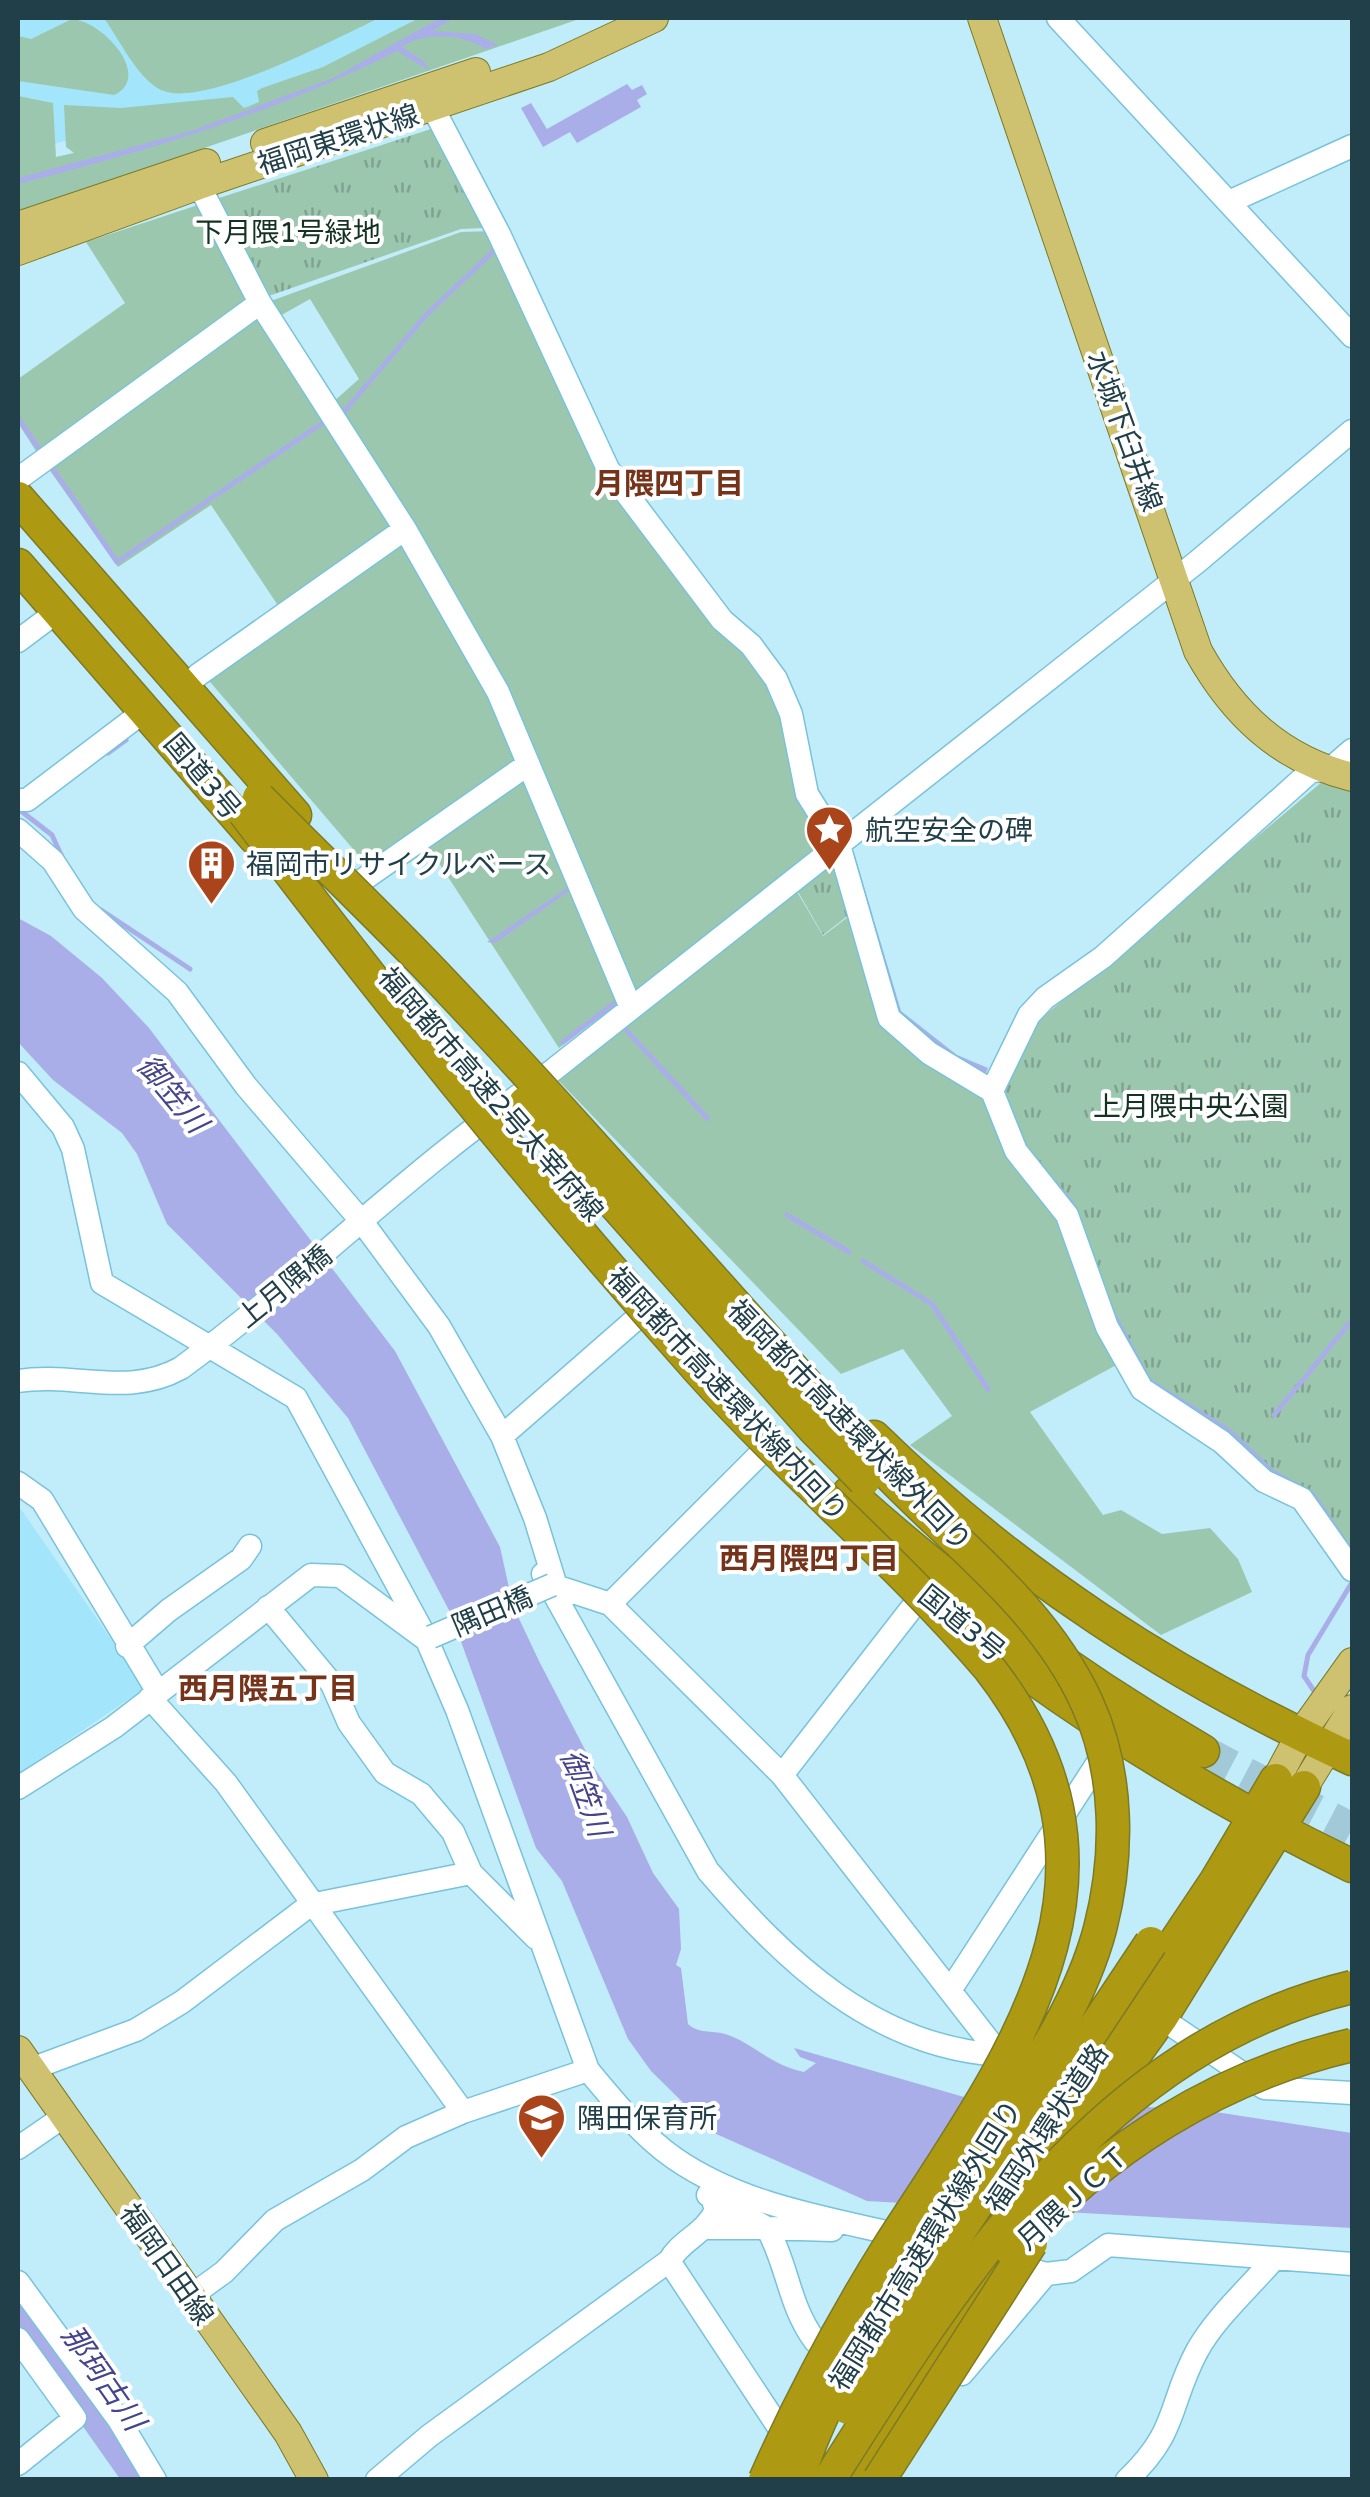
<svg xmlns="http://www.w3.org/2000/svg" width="1370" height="2497" font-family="'Varela Round','Noto Sans JP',sans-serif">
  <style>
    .built { fill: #a3e5fb }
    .grass { fill: #9cc7af }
    .park { fill: url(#park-tufts) }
    .water { fill: #a9aee8 }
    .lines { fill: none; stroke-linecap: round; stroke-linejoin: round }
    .stream { stroke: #a9aee8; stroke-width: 5 }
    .highway-tunnel { stroke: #a1c9d7; stroke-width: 32; stroke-dasharray: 32 16; stroke-linecap: butt }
    .minor-casing { stroke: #78c3db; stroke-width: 25 }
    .major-casing { stroke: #7c7a25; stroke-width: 30 }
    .highway-casing { stroke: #7c7a25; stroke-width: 35 }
    .minor { stroke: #fff; stroke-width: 22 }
    .major { stroke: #cec271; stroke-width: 28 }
    .highway { stroke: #ad9a12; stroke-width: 32 }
    .minor-bridge-casing { stroke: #78c3db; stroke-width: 25; stroke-linecap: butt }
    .highway-bridge-casing { stroke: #7c7a25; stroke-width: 35; stroke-linecap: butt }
    .minor-bridge { stroke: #fff; stroke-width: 22 }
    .highway-bridge { stroke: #ad9a12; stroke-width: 32 }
    .labels { text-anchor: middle; stroke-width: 8; stroke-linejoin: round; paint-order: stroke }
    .street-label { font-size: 28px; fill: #203f49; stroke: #fff }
    .park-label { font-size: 28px; fill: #143223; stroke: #fff }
    .poi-label { font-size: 28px; fill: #203f49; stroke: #fff; text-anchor: start }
    .neighbourhood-label { font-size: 30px; font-weight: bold; fill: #75331a; stroke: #fff }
    .water-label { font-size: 30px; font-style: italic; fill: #45458b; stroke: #fff }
  </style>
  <defs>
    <pattern id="park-tufts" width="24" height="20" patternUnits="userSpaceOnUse" patternTransform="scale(2.5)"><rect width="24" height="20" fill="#9cc7af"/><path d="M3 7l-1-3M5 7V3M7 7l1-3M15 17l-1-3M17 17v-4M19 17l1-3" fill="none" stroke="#7fa390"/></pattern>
  </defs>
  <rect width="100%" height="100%" fill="#c1ecfa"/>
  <path class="built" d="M18 18H580L126 174 69 140 18 153Z
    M18 1505 145 1688 18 1774Z"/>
  <path class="grass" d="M104 18H379C339 37 202 110 161 90 137 78 119 39 104 18Z
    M419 18H582L18 212V96L53 103 56 157 74 153 66 147 64 105 121 108 233 97 244 108 259 102 257 91 262 88 323 67Z
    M72 19C101 20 154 76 114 95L18 81V36L31 39Z
    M198 205 250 297 38 454 18 423V379L125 303 86 242Z
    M494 231 589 440 762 664 830 839 635 994 503 688 333 402 359 379 310 299 278 317 268 302 461 232Z
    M258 314 394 530 281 610 211 505 118 567 46 465Z
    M398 539 494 697 519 758 371 870 205 676Z
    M519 776 527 779 617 999 616 1005 559 1048 426 843Z
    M796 890 823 936 856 911 880 1015 978 1087 1057 1214 1120 1363 1030 1412 1103 1515 1121 1510 1162 1534 1210 1528 1238 1559 1252 1592 1161 1635 910 1445 952 1416 903 1349 841 1374 558 1080Z"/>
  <path class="park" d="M437 127 488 220 483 228 461 229 263 298 213 200Z
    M1323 781 1352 791V1561L1304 1495 1144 1386 1091 1276 1018 1150 996 1090 1037 1022Z
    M834 863 854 911 823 935 797 890Z"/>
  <path class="water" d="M440 18H454L432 31 476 34 498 45 485 49C463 33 423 32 402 47L424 61 430 71 397 51C272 114 153 149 18 184V178L191 131 333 78Z
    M627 84 632 90 642 85 647 94 637 100 641 107 577 143 570 132 543 147 521 108 531 103 547 129Z
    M854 853 901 1011 957 1055 988 1068 985 1076 900 1021 848 856Z
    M570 886 572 889 495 943 487 942Z
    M18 918 51 936 102 978 149 1028 395 1351 500 1547 513 1606 539 1661 595 1769 627 1817 653 1873 679 1909 681 1949 676 1965 681 1968 688 2024C699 2034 711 2030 725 2034 752 2042 771 2066 804 2072L816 2063 800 2057 794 2048 964 2097 1203 2110 1352 2133V2228L867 2201 714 2133 651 2071 628 2039 562 1881 536 1848 451 1614 348 1418 277 1334 167 1224 137 1154 122 1133 53 1080 18 1042Z
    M1024 1144 1074 1202 1113 1308 1151 1379 1231 1429 1273 1469 1315 1493 1352 1548V1561L1271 1475 1146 1385 1018 1147Z
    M18 2292 151 2479H120L18 2334Z"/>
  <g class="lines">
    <path class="stream" d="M342 414 427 314 498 247
      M18 418 39 449
      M50 465 117 562 327 420
      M108 753 126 740
      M21 811 52 835 62 857
      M101 910 190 969
      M627 1031 707 1118
      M563 1042 613 1004
      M787 1215 849 1252
      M863 1261 932 1304 988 1389
      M1274 1415 1352 1320
      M1316 1694 1304 1676 1308 1655 1351 1584"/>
    <path class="highway-tunnel" d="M1203 1751 1352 1829"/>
    <defs>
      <path id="minor" d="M1058 18 1352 336
        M433 108 499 234 608 469 722 620 751 645 776 679 791 714 807 794 839 845 889 1018 929 1053 992 1091 1016 1151 1067 1215 1107 1327 1142 1389 1222 1442 1264 1481 1302 1499 1352 1570
        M199 185 260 303 405 529 498 692 631 1008
        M1229 202 1352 146
        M18 479 260 303
        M18 641 58 611
        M182 690 198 675 405 529
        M18 800H27L147 709
        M18 830 53 861 84 909 177 992 246 1086 363 1223 439 1326 502 1436 535 1518 555 1583
        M357 884 527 765
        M18 1073 63 1127 73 1149 102 1283 296 1398 426 1638 457 1710 588 2070C614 2101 641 2135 674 2158 743 2206 828 2218 908 2237
        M992 1091 1029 1015 1045 998 1103 957 1311 771 1329 770 1352 750
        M18 1381C75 1372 127 1398 181 1368 304 1278 412 1168 538 1082L1197 562 1352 431
        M502 1436 644 1312
        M18 1483 42 1500 158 1692
        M543 1574 708 1871C786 1962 874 2047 1000 2055
        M552 1585 610 1604 765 1449
        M610 1604 782 1775 1000 2055 1009 2054
        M268 1607 332 1684 349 1723 385 1773 421 1794 453 1832 471 1873 536 1938
        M127 1646 169 1610 241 1559 250 1546
        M150 1698 226 1783 463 2112 588 2070
        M782 1775 911 1609 925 1596
        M18 1788 114 1727 311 1575 340 1576 424 1638
        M951 1989 1106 1750
        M1161 2018 1264 2088 1352 2093
        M31 2069 136 2030 182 2002 310 1905 471 1873
        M18 2148 63 2117
        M708 2195 767 2228 832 2230
        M708 2228H767C788 2265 788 2304 815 2341
        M669 2261 789 2443
        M1006 2262 1046 2274 1071 2271 1108 2245 1352 2264
        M18 2282 119 2420 155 2480
        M191 2296 224 2272 275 2220 362 2170 406 2137 463 2112
        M18 2339 75 2418 18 2464
        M962 2374 1046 2274
        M377 2480 429 2436 669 2261C682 2239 705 2234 716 2210L712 2197
        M1127 2480C1179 2431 1168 2405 1197 2351 1215 2318 1249 2288 1273 2260"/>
      <path id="major" d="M982 18 1198 651C1233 714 1280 759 1352 777
        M265 143 476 72
        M18 226 206 163
        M18 251 199 185 549 67 654 18
        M1276 1780 1300 1735 1352 1662
        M1304 1787 1352 1709
        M18 2050 288 2433 314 2480"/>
      <path id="highway" d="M18 498 295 815
        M18 565 255 838
        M874 1437C1016 1576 1172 1676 1352 1759
        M849 1493C958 1591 1076 1677 1203 1751
        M961 1624C1082 1719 1214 1799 1352 1866
        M1077 2135 1161 2018 1304 1787
        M982 2222 1045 2137 1216 1881 1276 1780
        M858 2480 989 2267"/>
    </defs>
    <use href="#minor" class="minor-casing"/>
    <use href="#major" class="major-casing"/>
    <use href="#highway" class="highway-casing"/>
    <use href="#minor" class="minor"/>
    <use href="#major" class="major"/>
    <use href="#highway" class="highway"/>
    <defs>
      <path id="minor-bridge" d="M431 1637 552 1585"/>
      <path id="highway-bridge" d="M259 798C320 860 384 920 444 984 591 1139 730 1301 874 1459 947 1538 1041 1602 1087 1703 1119 1773 1119 1856 1100 1929 1081 2000 1038 2064 999 2124 925 2238 840 2350 797 2480
        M244 812C389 1004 539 1190 698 1369 791 1473 899 1562 989 1668 1153 1878 1008 2062 890 2245 843 2320 801 2399 765 2480
        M525 1103 813 1428 864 1480
        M1012 2251C1102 2149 1219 2076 1352 2045
        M848 2408 912 2302 1151 1943
        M829 2480C959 2275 1101 2047 1352 1987
        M879 2480 1031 2243"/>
    </defs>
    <use href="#minor-bridge" class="minor-bridge-casing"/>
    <use href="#highway-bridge" class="highway-bridge-casing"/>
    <use href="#minor-bridge" class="minor-bridge"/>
    <use href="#highway-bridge" class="highway-bridge"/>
  </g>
  <defs>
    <symbol id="sight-pin" viewBox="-11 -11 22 30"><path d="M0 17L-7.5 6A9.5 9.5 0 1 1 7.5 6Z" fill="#aa441a" stroke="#fff"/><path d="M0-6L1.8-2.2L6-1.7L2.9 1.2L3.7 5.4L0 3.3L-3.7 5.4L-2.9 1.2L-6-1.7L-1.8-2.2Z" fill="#fff"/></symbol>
    <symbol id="building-pin" viewBox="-11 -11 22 30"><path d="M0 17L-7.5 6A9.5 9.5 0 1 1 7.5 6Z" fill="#aa441a" stroke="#fff"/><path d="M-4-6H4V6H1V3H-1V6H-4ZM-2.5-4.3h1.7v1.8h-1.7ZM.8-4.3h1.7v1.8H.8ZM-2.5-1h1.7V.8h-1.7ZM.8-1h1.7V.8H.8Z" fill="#fff"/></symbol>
    <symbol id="school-pin" viewBox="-11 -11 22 30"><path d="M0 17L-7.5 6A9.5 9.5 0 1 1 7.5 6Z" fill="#aa441a" stroke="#fff"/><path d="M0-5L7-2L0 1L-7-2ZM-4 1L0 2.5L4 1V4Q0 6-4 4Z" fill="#fff"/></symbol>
  </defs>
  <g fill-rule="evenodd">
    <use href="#sight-pin" x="802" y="802" width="55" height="75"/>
    <use href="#building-pin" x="184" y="836" width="55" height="75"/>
    <use href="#school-pin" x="514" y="2090" width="55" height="75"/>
  </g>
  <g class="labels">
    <g class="street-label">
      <text transform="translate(338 139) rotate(-18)" y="10">福岡東環状線</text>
      <text transform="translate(1125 431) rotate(70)" y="10">水城下臼井線</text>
      <text transform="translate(203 776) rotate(50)" y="10">国道3号</text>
      <text transform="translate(491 1094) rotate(49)" y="10">福岡都市高速2号太宰府線</text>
      <text transform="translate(284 1286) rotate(-39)" y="10">上月隅橋</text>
      <text transform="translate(728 1394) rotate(47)" y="10">福岡都市高速環状線内回り</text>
      <text transform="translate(850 1425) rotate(46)" y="10">福岡都市高速環状線外回り</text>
      <text transform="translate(492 1611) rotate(-23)" y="10">隅田橋</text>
      <text transform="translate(962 1623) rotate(39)" y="10">国道3号</text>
      <text transform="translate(1046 2128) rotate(-56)" y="10">福岡外環状道路</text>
      <text transform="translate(1073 2197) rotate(-42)" y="10">月隈ＪＣＴ</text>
      <text transform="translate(925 2245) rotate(-58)" y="10">福岡都市高速環状線外回り</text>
      <text transform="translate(167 2264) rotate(55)" y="10">福岡日田線</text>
    </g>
    <g class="park-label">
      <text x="288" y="242">下月隈1号緑地</text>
      <text x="1191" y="1116">上月隈中央公園</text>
    </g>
    <g class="poi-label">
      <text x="865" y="840">航空安全の碑</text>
      <text x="246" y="874">福岡市リサイクルベース</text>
      <text x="577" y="2128">隅田保育所</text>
    </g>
    <g class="neighbourhood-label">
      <text x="669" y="494">月隈四丁目</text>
      <text x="809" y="1569">西月隈四丁目</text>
      <text x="268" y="1699">西月隈五丁目</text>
    </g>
    <g class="water-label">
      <text transform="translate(172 1094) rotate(50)" y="10">御笠川</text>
      <text transform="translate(585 1793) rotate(70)" y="10">御笠川</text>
      <text transform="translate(103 2378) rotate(55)" y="10">那珂古川</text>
    </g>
  </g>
  <rect width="1370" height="2497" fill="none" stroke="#203f49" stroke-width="40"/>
</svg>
